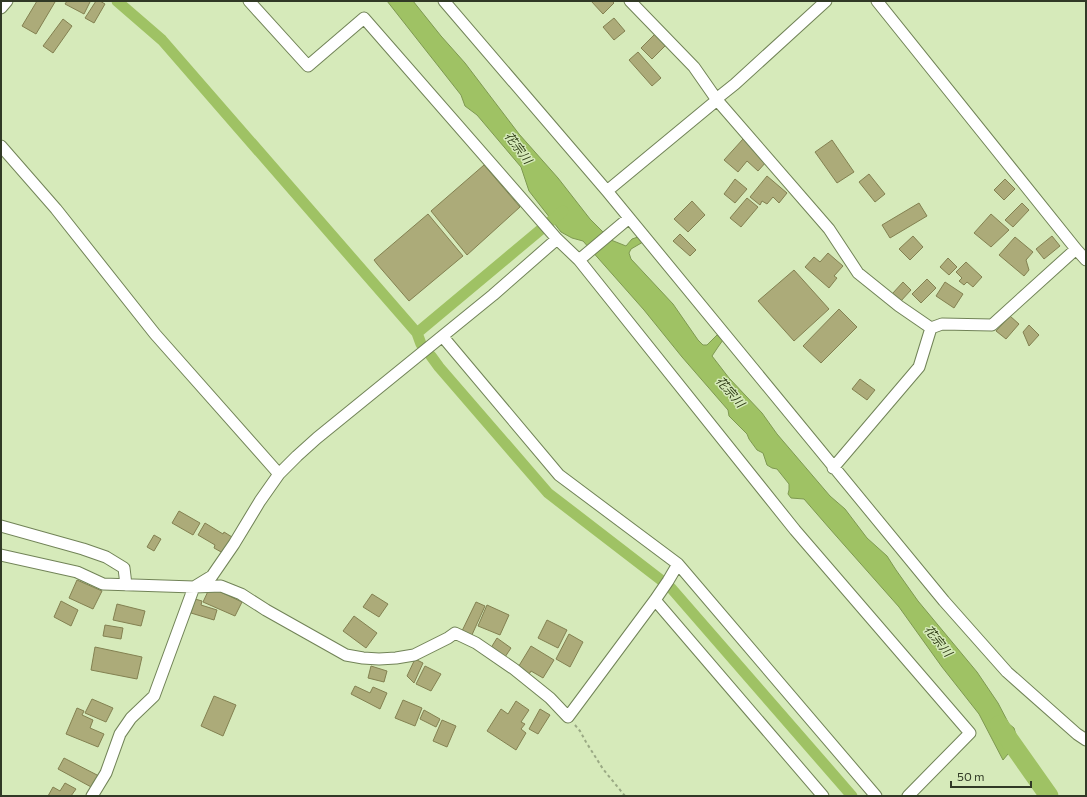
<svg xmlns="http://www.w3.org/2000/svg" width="1087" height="797" font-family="Commissioner,'Noto Sans JP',sans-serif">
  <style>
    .water { fill: #9fc264; stroke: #7e9951 }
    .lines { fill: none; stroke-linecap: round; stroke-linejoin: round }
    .canal { stroke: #9fc264; stroke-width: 11 }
    .river { stroke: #9fc264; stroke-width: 19 }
    .building { fill: #acab79; stroke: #838151 }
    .minor-casing { stroke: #718357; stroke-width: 13 }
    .path { stroke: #9aa984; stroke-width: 2; stroke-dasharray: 3 3; stroke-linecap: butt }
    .minor { stroke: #fff; stroke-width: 11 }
    .labels { text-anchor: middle; stroke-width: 3; stroke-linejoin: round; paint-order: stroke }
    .water-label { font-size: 12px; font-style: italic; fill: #2f3d16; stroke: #d6eaba }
  </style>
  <rect width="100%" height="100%" fill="#d6eaba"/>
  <path class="water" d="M387 1H413L441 36 465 63 519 134 558 178 590 219 611 240 626 246 632 239 638 237 643 242 631 249 629 253 631 259 673 304 698 340 703 345H707L717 335 723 340 718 347 712 356 729 378 762 413 777 434 830 496 845 509 867 538 887 556 896 570 918 601 977 672 998 703 1009 724 1014 728 1018 742 1003 760 979 714 942 667 899 607 830 529 804 499 791 498 788 494 789 490V484L777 469 772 468 767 465 763 453 757 450 749 439 747 434 729 416 728 410 682 357 644 310 583 241 572 238 561 232 529 191 521 167 477 115 465 106 461 95Z"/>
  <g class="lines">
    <path class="canal" d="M117 1 162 40 417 333 563 211
      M417 333 421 344
      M431 356 439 367 548 493 661 580
      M671 588 852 796"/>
    <path class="river" d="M999 725 1049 796"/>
  </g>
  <path class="building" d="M37 1H53L55 2 36 34 22 26Z
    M67 1H88L90 2 84 14 65 4Z
    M96 1H100L105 4 94 23 85 18Z
    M591 1H612L614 3 603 14Z
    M614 18 625 31 614 40 603 27Z
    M63 19 72 26 53 53 43 46Z
    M655 34 666 45 652 59 641 48Z
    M638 52 661 78 652 86 629 60Z
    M743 139 767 161 758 171 747 161 738 172 724 160Z
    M832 140 854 172 837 183 815 152Z
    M484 165 520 207 467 255 431 211Z
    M869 174 885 194 875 202 859 182Z
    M767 176 787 193 779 203 773 197 767 204 762 201 760 205 750 197Z
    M735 179 747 189 735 203 724 194Z
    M1005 179 1015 189 1004 200 994 190Z
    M747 198 758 207 741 227 730 218Z
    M692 201 705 215 688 232 674 219Z
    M919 203 927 216 890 238 882 225Z
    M1022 203 1029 210 1013 227 1005 220Z
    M428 214 463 256 409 301 377 264 374 260Z
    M991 214 1009 230 991 247 974 233Z
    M680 234 696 250 690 256 673 241Z
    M913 236 923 247 910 260 899 249Z
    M1052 236 1060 246 1044 259 1036 249Z
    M1015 237 1033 252 1026 260 1029 270 1024 276 999 255Z
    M828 253 843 266 834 276 837 278 829 288 805 267 814 257 820 262Z
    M948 258 957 267 949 275 940 267Z
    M966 262 982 277 973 287 967 282 964 285 959 281 962 278 956 272Z
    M794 270 829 309 794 341 758 301Z
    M927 279 936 288 921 303 912 294Z
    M903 282 911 290 900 302 892 294Z
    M945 282 963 294 954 308 936 296Z
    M839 309 857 327 821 363 803 346Z
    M1010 316 1019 324 1006 339 996 331Z
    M1029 325 1039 335 1029 346 1023 332Z
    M860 379 875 390 867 400 852 389Z
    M179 511 200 523 193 535 172 523Z
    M205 523 223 534 224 532 232 537 223 553 214 548 215 545 198 535Z
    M154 535 161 539 154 551 147 547Z
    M77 580 102 591 93 609 69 598Z
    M210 587 242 602 235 616 203 602Z
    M372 594 388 604 379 617 363 607Z
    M195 599 202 601 201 605 217 610 214 620 191 613Z
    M61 601 78 610 71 626 54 617Z
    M476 602 485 606 471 637 461 633Z
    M117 604 145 611 141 626 113 620Z
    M487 605 509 615 500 635 478 626Z
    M354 616 377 633 366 648 343 631Z
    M547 620 567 630 558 648 538 638Z
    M105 625 123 628 121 639 103 636Z
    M569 634 583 642 570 667 556 659Z
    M497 638 511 648 503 660 489 651Z
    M531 646 554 660 543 678 531 671 528 676 517 669Z
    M95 647 142 657 137 679 91 670Z
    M415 659 423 663 414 683 407 676Z
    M371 666 387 671 384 682 368 678Z
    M425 666 441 674 431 691 416 684Z
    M355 686 370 693 373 687 387 693 380 709 351 694Z
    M214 696 236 705 223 736 201 726Z
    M92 699 113 708 106 722 85 713Z
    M403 700 422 708 415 726 395 718Z
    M516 701 529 710 521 722 525 724 521 729 526 733 516 750 487 731 501 709 508 714Z
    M77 708 84 711 82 715 93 720 90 728 104 734 98 747 66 734Z
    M540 709 550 715 538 734 529 729Z
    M424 710 440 719 436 727 420 719Z
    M442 720 456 726 447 747 433 741Z
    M64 758 99 776 93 788 58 769Z
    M65 783 76 789 71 796H48L53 787 60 791Z"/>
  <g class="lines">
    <defs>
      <path id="minor" d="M249 1 308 66 364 18 557 239 579 260 795 530 970 733 908 796
        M444 1 607 191 944 601 1007 672 1077 734 1086 740
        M630 1 694 67 717 100 829 229 858 273 899 306 931 328
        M877 1 1076 249 1086 260
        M1 8 7 1
        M1 146 56 209 155 334 279 474
        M607 191 717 100 720 96 735 84 826 1
        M579 260 629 218
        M931 328 942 324 992 325 1076 249
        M443 337 559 475 678 564 876 796
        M833 468 919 367 931 328
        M1 526 83 549 106 557 124 568 126 585
        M1 555 77 572 103 584 194 587 221 586 241 594 266 610 346 655 363 658 379 659 396 658 414 655 448 638 455 633 476 643 514 669 550 698 568 717 655 600 668 581 678 564
        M655 600 823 796
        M92 796 106 773 120 734 131 718 154 696 194 587 212 576 234 544 260 501 279 474 297 456 317 438 493 295 557 239"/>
    </defs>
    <use href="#minor" class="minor-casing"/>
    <path class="path" d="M575 725 580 731 586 742 603 769 625 796"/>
    <use href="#minor" class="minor"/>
  </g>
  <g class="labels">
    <g class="water-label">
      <text transform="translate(518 148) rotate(53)" y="4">花宗川</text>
      <text transform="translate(730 392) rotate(49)" y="4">花宗川</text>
      <text transform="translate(938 641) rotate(51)" y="4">花宗川</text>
    </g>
  </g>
  <rect width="1087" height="797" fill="none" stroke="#313926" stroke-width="4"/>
  <path d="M951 781v6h80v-6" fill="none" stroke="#313926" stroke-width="2"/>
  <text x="957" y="781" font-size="12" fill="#313926" stroke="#d6eaba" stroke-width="3" paint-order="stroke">50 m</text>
</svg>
